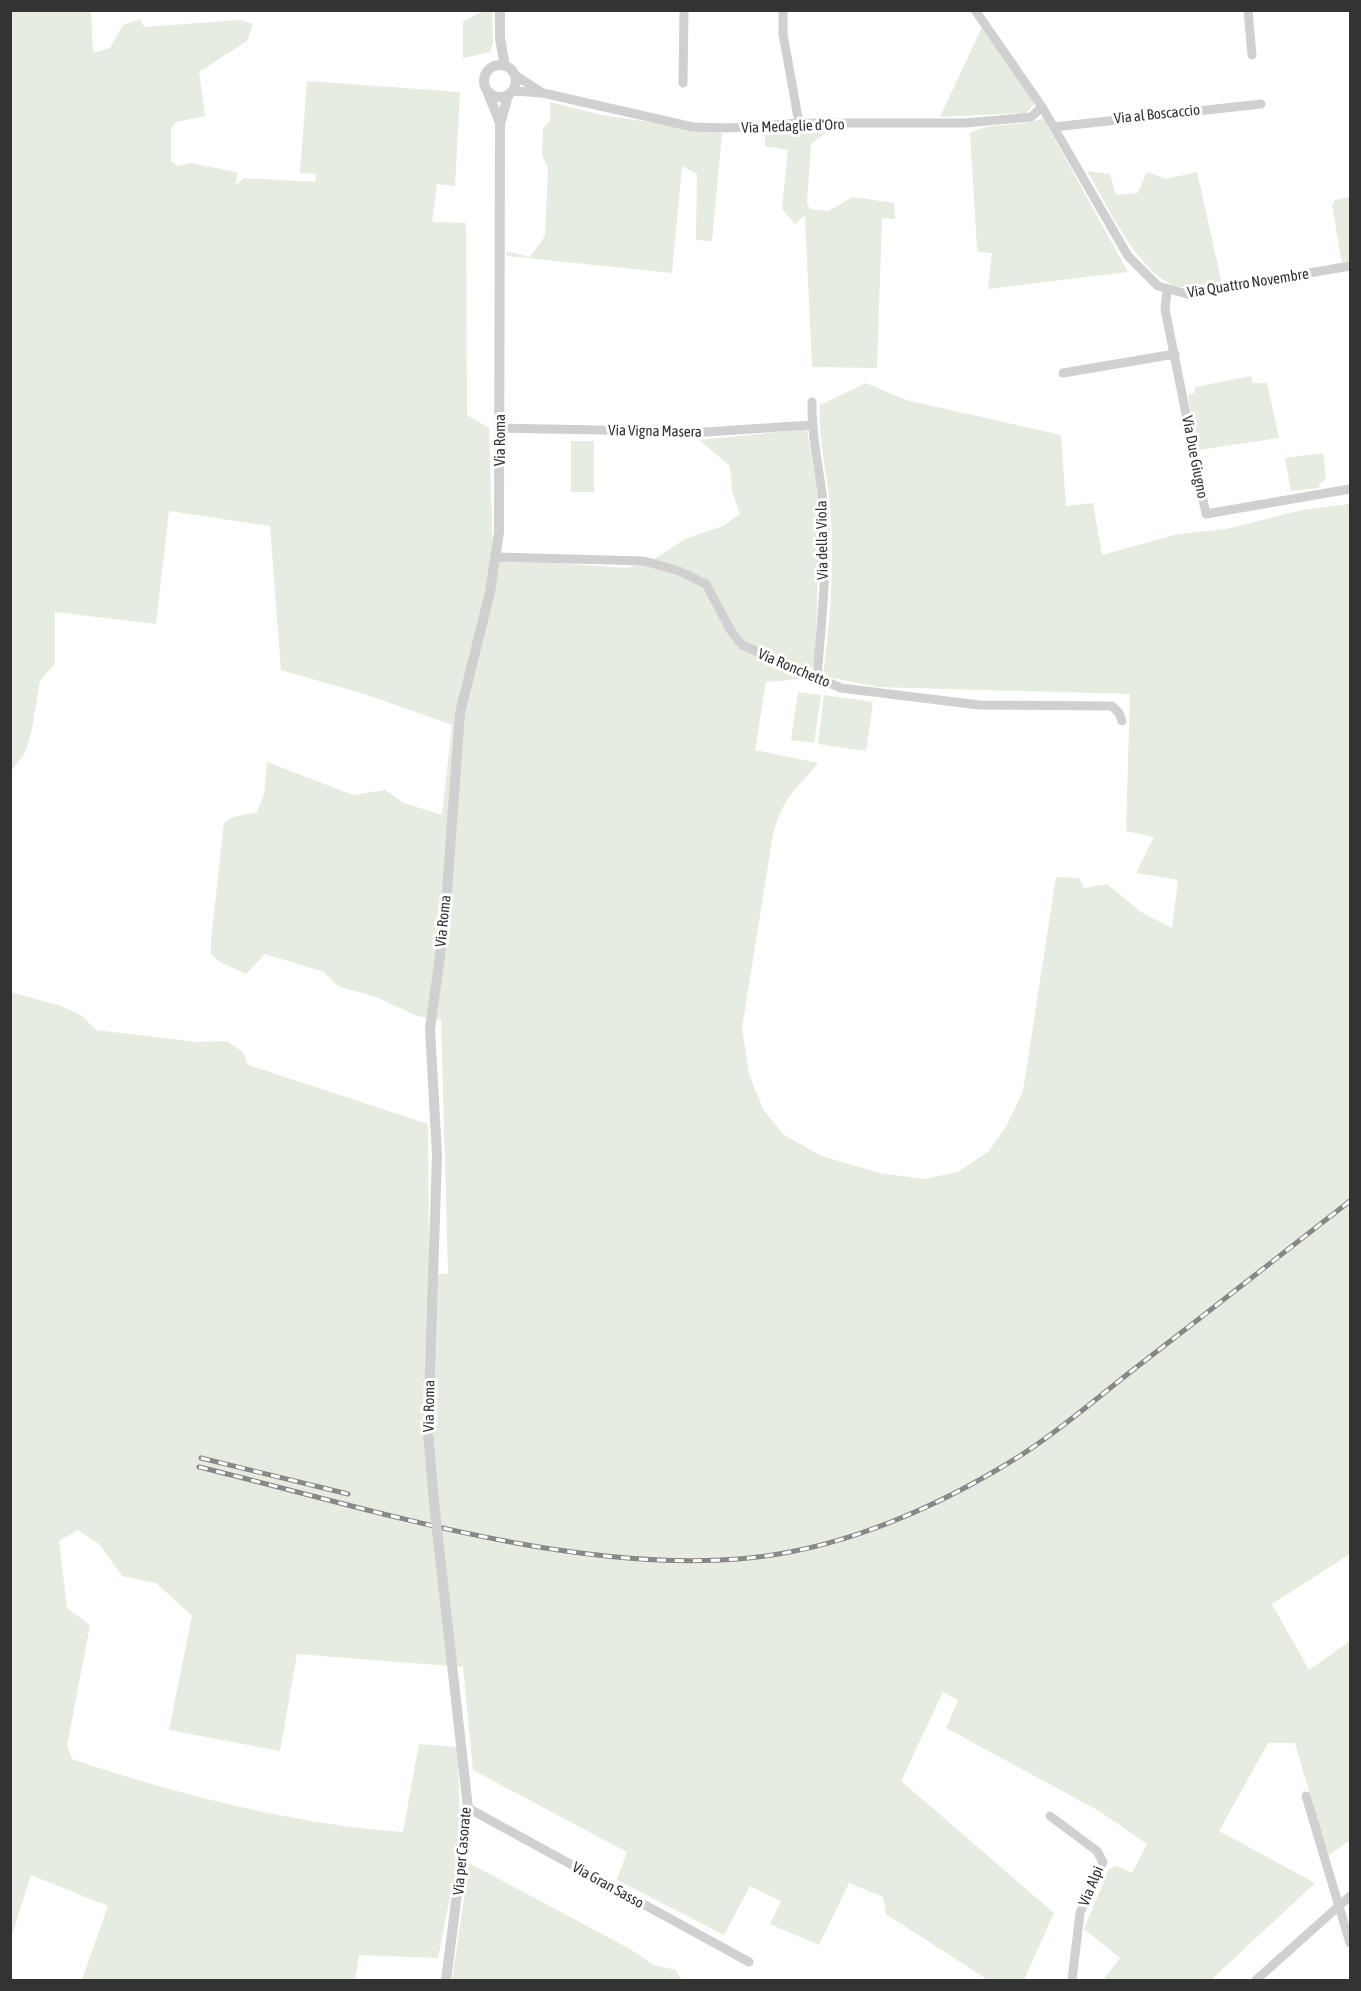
<svg xmlns="http://www.w3.org/2000/svg" width="1361" height="1991" font-family="'Asap Condensed',sans-serif">
  <style>
    .green { fill: #e6ecdf }
    .lines { fill: none; stroke-linecap: round; stroke-linejoin: round }
    .minor { stroke: #d0d0d0; stroke-width: 9 }
    .tertiary { stroke: #d0d0d0; stroke-width: 10 }
    .rail-casing { stroke: #888; stroke-width: 5 }
    .rail { stroke: #fff; stroke-width: 3; stroke-dasharray: 9; stroke-linecap: butt }
    .tertiary-bridge { stroke: #d0d0d0; stroke-width: 10 }
    .labels { text-anchor: middle; stroke-width: 6; stroke-linejoin: round; paint-order: stroke }
    .street-label { font-size: 15px; fill: #333; stroke: #fff }
  </style>
  <rect width="100%" height="100%" fill="#fff"/>
  <path class="green" d="M11 11H91L93 53 110 48 123 25 140 19 144 27 241 20 253 24 247 41 199 72 205 116 176 122 171 129V161L178 166 190 163 237 172 236 185 244 178 315 182 316 174 300 173 307 81 460 92 455 186 437 184 432 222 466 223 467 415 489 428 493 559 628 568 656 558 685 539 723 526 740 514 732 491 730 466 699 440 807 429 820 511 815 664 800 679 766 682 755 750 818 763C794 793 785 793 773 834L742 1028 749 1074 764 1111 784 1135 822 1156 879 1173 924 1179 958 1172 989 1151 1007 1125 1023 1091 1056 877 1079 878 1084 888 1107 884 1141 912 1172 928 1178 880 1136 873 1154 837 1126 831 1130 694 878 687 823 676C830 621 835 562 830 506 827 472 818 440 820 405L866 383 906 400 1061 435 1066 506 1093 503 1102 555 1178 534 1227 529 1302 510 1350 504V1554L1272 1604 1309 1670 1350 1641V1840L1328 1856 1295 1743H1268L1219 1831 1315 1883 1211 1980H1103L1120 1958 1084 1929 1109 1869 1117 1866 1132 1873 1147 1844 1099 1811 946 1728 958 1700 943 1692 901 1781 1054 1913 1024 1980H988L886 1914 883 1897 849 1883 819 1945 770 1924 781 1901 750 1886 724 1935 617 1880 627 1852 473 1770 463 1667 297 1654 280 1751 169 1730 192 1616 156 1583 122 1576 99 1544 78 1530 59 1541 67 1608 90 1625 67 1746 72 1759C176 1794 294 1825 403 1832L419 1744 458 1747 460 1846 438 1958 359 1955 355 1980H82L108 1906 31 1875 11 1938V992L61 1006 81 1015 96 1030 197 1042 227 1041 243 1052 248 1065 428 1124 429 1274H448L441 1020 417 1016 376 997 338 986 324 972 265 954 246 974 220 962 211 954V941L224 823 233 817 257 812 264 795 267 762 353 795 385 790 404 803 442 815 452 725 368 695 281 670 270 526 169 511 156 624 55 612V663L40 681 32 729 25 753 11 771Z
    M482 11H492L493 43 490 52 463 58V22Z
    M982 27 1036 102 1026 113 940 117Z
    M550 102 602 115 722 133 712 241 696 240 697 174 682 166 672 273 507 256 506 251 530 257 545 236 548 168 542 155 543 128 550 121Z
    M1043 118 1128 272 988 289 992 253 979 252 977 248 970 133C993 121 1020 128 1043 118Z
    M827 132 811 144 807 203 810 209 828 211 853 197 894 203 895 219 882 218 877 368 812 367 805 215 795 224 782 209 788 150 765 146V135Z
    M1087 171 1110 174 1116 195 1138 193 1147 172 1166 179 1197 172 1222 284C1208 284 1184 290 1172 285 1136 268 1107 205 1087 171Z
    M1350 197V262L1342 263 1332 205 1335 200Z
    M1251 376 1253 383H1267L1279 438 1198 450 1188 395 1194 393 1195 387Z
    M571 441H594V492H571Z
    M1323 453 1326 479 1320 483 1319 488 1291 491 1285 458Z
    M798 692 821 695 814 743 791 740Z
    M824 695 873 702 866 751 818 744Z
    M469 1863 630 1949 654 1965 676 1970 682 1980H452Z"/>
  <g class="lines">
    <path class="minor" d="M783 10V34L799 123
      M975 10 1042 107 1128 256 1158 286 1187 294 1350 266
      M1248 10 1252 55
      M515 75 541 92
      M683 83 684 10
      M513 91 543 93 693 127 728 128 799 123H965L1031 117 1042 107
      M1054 127 1261 104
      M1167 291 1165 309 1206 514 1350 489
      M1063 373 1175 354
      M812 402C811 439 821 475 824 512 828 567 821 624 817 678
      M499 428 706 432 811 425
      M497 557 644 561 679 571 706 584 731 631 742 645 841 688 979 705 1112 706 1119 713 1122 721
      M1306 1796 1350 1943
      M468 1808 749 1962
      M1050 1816 1097 1851 1103 1862 1080 1913 1072 1980
      M1256 1980 1350 1896"/>
    <path class="tertiary" d="M500 10V38L505 66
      M484 81a16 16 0 1 1 32 0a16 16 0 1 1-32 0Z
      M488 93 500 123
      M434 1502 428 1432 437 1155 430 1029 445 919 460 713 490 592 499 532 500 124 508 96
      M438 1539 468 1808 446 1980"/>
    <defs>
      <path id="rail" d="M201 1458 348 1494
        M199 1467C368 1508 564 1572 738 1559 829 1552 916 1517 995 1471 1043 1444 1086 1407 1129 1373 1203 1316 1277 1258 1350 1201"/>
    </defs>
    <use href="#rail" class="rail-casing"/>
    <use href="#rail" class="rail"/>
    <path class="tertiary-bridge" d="M434 1502 438 1539"/>
  </g>
  <g class="labels">
    <g class="street-label">
      <text transform="translate(1157 114) rotate(-6)" y="5">Via al Boscaccio</text>
      <text transform="translate(793 126) rotate(-2)" y="5">Via Medaglie d'Oro</text>
      <text transform="translate(1248 283) rotate(-9)" y="5">Via Quattro Novembre</text>
      <text transform="translate(655 431) rotate(1)" y="5">Via Vigna Masera</text>
      <text transform="translate(500 440) rotate(-90)" y="5">Via Roma</text>
      <text transform="translate(1195 457) rotate(79)" y="5">Via Due Giugno</text>
      <text transform="translate(822 540) rotate(-91)" y="5">Via della Viola</text>
      <text transform="translate(794 668) rotate(23)" y="5">Via Ronchetto</text>
      <text transform="translate(443 921) rotate(-84)" y="5">Via Roma</text>
      <text transform="translate(429 1406) rotate(-89)" y="5">Via Roma</text>
      <text transform="translate(462 1851) rotate(-85)" y="5">Via per Casorate</text>
      <text transform="translate(608 1885) rotate(29)" y="5">Via Gran Sasso</text>
      <text transform="translate(1091 1886) rotate(-68)" y="5">Via Alpi</text>
    </g>
  </g>
  <rect width="1361" height="1991" fill="none" stroke="#333333" stroke-width="24"/>
</svg>
